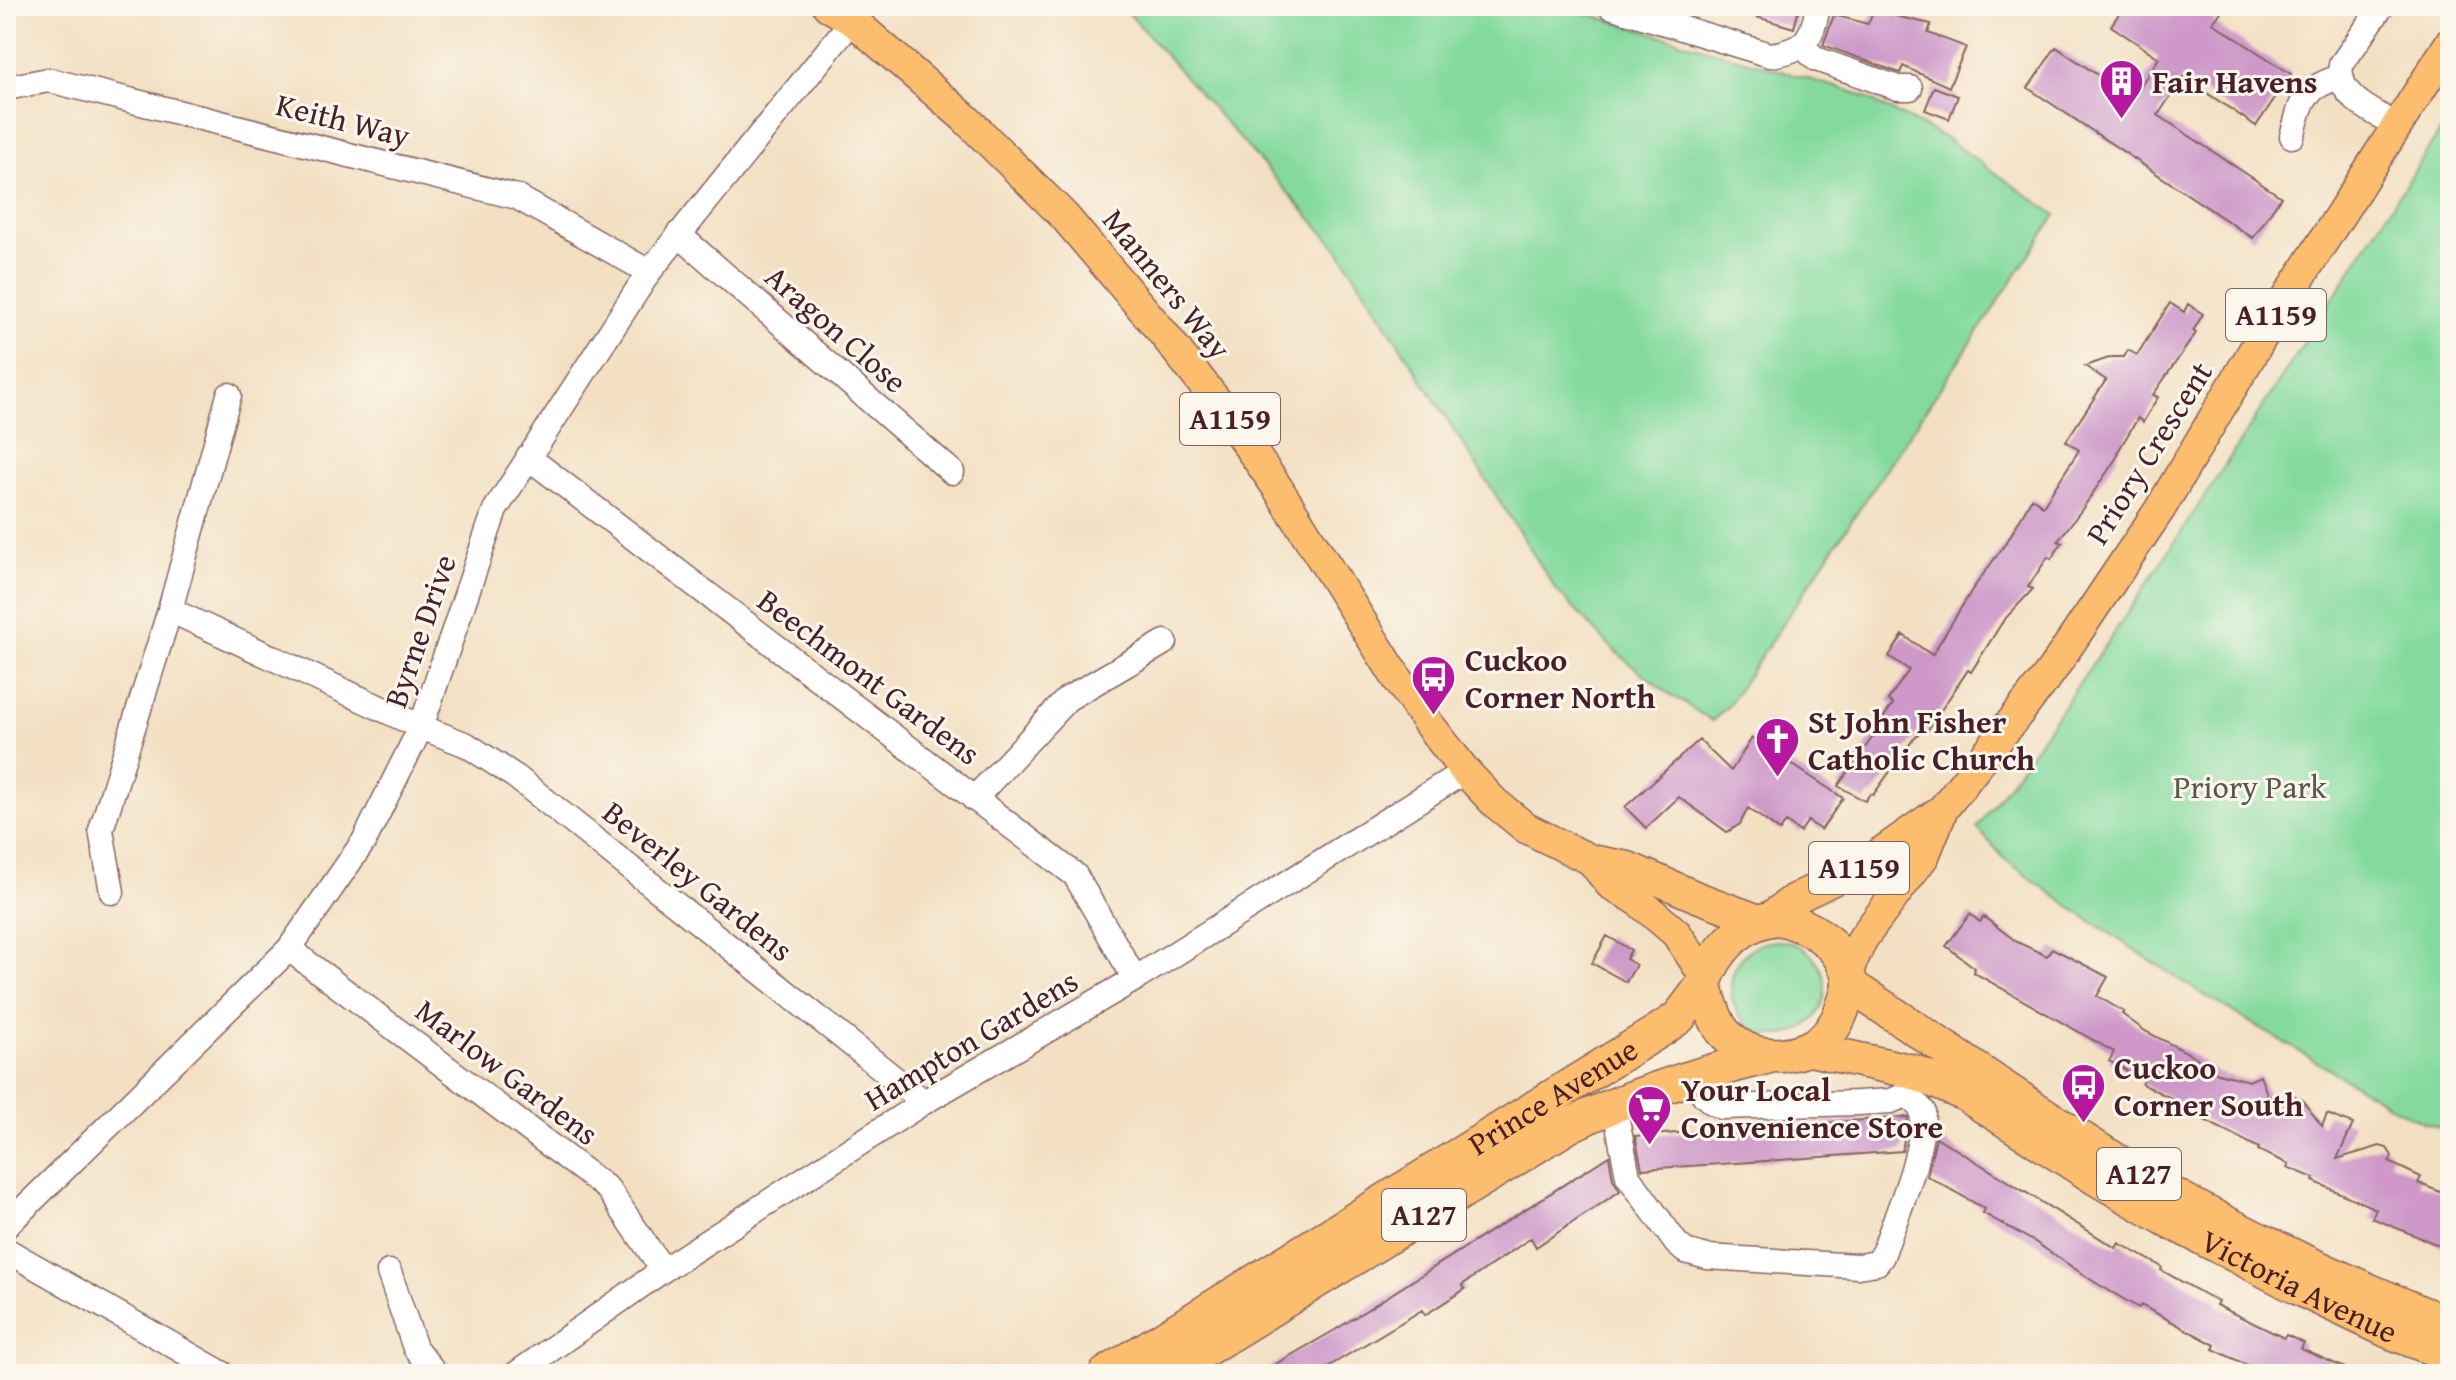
<svg xmlns="http://www.w3.org/2000/svg" width="2456" height="1380" font-family="'Gentium Book Plus',serif">
  <style>
    .green { fill: #84da9e; stroke: #677c64; stroke-width: 2 }
    .building { fill: #ce98c9 }
    .lines { fill: none; stroke-linecap: round; stroke-linejoin: round }
    .minor-casing { stroke: #856360; stroke-width: 27 }
    .major-casing { stroke: #856360; stroke-width: 33 }
    .highway-casing { stroke: #856360; stroke-width: 37 }
    .minor { stroke: #fff; stroke-width: 24 }
    .major { stroke: #fcbd6e; stroke-width: 30 }
    .highway { stroke: #fcbd6e; stroke-width: 34 }
    .labels { text-anchor: middle; stroke-width: 6; stroke-linejoin: round; paint-order: stroke }
    .shield { fill: #fbf7ec; stroke: #7f6065; stroke-width: 2 }
    .shield-label { font-size: 30px; font-weight: bold; fill: #4a1f2b }
    .poi-label { font-size: 32px; font-weight: bold; fill: #4a1f2b; stroke: #fbf7ec; text-anchor: start }
    .street-label { font-size: 32px; fill: #4a1f2b; stroke: #fbf7ec }
    .park-label { font-size: 32px; fill: #5b574e; stroke: #fbf7ec }
  </style>
  <rect width="100%" height="100%" fill="#fbf7ec"/>
  <filter id="ink" filterUnits="userSpaceOnUse"><feTurbulence type="fractalNoise" baseFrequency=".0125" numOctaves="2"/><feDisplacementMap in="SourceGraphic" scale="16" xChannelSelector="R" yChannelSelector="G"/><feConvolveMatrix kernelMatrix="1 2 1 2 8 2 1 2 1" color-interpolation-filters="sRGB"/></filter>
  <filter id="wash" filterUnits="userSpaceOnUse"><feTurbulence type="fractalNoise" baseFrequency=".006" numOctaves="4" result="noise"/><feDisplacementMap in="SourceGraphic" scale="32" xChannelSelector="R" yChannelSelector="G"/><feGaussianBlur stdDeviation="1.8" result="paint"/><feColorMatrix in="noise" values="0 0 0 0 0 0 0 0 0 0 0 0 0 0 0 0 0 1.4 0 .05"/><feComposite in="paint" operator="in"/></filter>
  <g filter="url(#wash)">
    <rect width="100%" height="100%" fill="#f3e0c3"/>
    <path class="green" d="M1122 6H1561L1856 93 1942 136 2056 215 1727 707 1712 721 1662 689 1616 652 1557 591 1339 250Z
      M2450 116V1131L2410 1117 2189 986 2076 911 2007 861 1977 828C2145 598 2295 355 2450 116Z
      M1731 988a47 47 0 1 1 94 0a47 47 0 1 1-94 0Z"/>
    <g id="blocks">
      <path class="building" d="M1744 6H1798L1799 8 1794 28 1743 13Z
        M2124 6H2225L2213 23 2291 74 2256 126 2183 77 2158 115 2281 197 2253 238 2028 88 2056 47 2132 98 2159 58 2111 26Z
        M1873 11 1931 24 1928 33 1966 47 1949 87 1903 66 1900 73 1823 45 1834 15 1868 24Z
        M1934 87 1958 96 1949 119 1925 110Z
        M2170 303 2184 312 2188 304 2203 314 2193 331 2196 333 2153 395 2158 397 2143 422 2138 418 2117 453 2119 454 2083 508 2058 541 2062 543 2051 559 2048 557 2028 587 2033 589 2003 621 1971 672 1968 670 1927 731 1924 728 1915 737 1873 795 1870 794 1865 801 1838 786 1881 725 1879 724 1893 704 1888 700 1909 670 1889 656 1903 635 1932 655 1972 590 2008 540 2032 498 2043 506 2079 450 2066 441 2106 380 2085 366 2112 357H2124L2128 350 2137 355Z
        M1752 738 1843 798 1821 830 1808 821 1800 832 1786 822 1780 831 1748 808 1740 824 1727 832 1679 797 1646 828 1625 807 1699 740 1731 771Z
        M1970 914 1980 922 1984 917 2017 942 2047 956 2052 948 2108 977 2097 996 2124 1012 2122 1014 2145 1031 2194 1056 2218 1073 2249 1081 2260 1076 2268 1096 2288 1101 2295 1096 2302 1100 2322 1126 2327 1114 2353 1124 2337 1159 2380 1146 2387 1148 2392 1156 2389 1162 2421 1177 2418 1183 2450 1196V1229L2443 1247 2372 1218 2376 1209 2313 1181 2314 1178 2287 1167 2289 1164 2258 1150 2259 1148 2179 1107 2181 1103 2142 1084 2144 1080 2109 1061 2114 1052 1973 972 1975 968 1946 946Z
        M1607 936 1631 950 1626 959 1636 965 1626 982 1592 963Z
        M1908 1117 1902 1151 1752 1162 1642 1169 1635 1136Z
        M1936 1137 2116 1248 2119 1243 2162 1267 2161 1270 2218 1302 2216 1305 2284 1338 2286 1335 2304 1343 2301 1349 2359 1374H2266L2213 1349 2215 1345 2141 1305 2139 1308 2096 1283 2035 1242 1983 1213 1985 1209 1927 1176Z
        M1609 1156 1613 1179 1620 1191 1536 1247 1531 1238 1462 1285 1465 1289 1425 1315 1422 1310 1316 1374H1258L1335 1330Z"/>
    </g>
  </g>
  <g filter="url(#ink)">
    <use href="#blocks" fill-opacity="0" stroke="#856360" stroke-width="2"/>
    <g class="lines">
      <defs>
        <path id="minor" d="M1610 6 1770 55C1805 50 1812 40 1818 6
          M2382 6 2341 65C2336 97 2373 111 2396 125
          M1801 45 1816 59 1898 88H1910
          M6 88 49 80 517 197 649 272
          M2292 136C2303 99 2301 90 2339 77
          M678 234 952 472
          M528 457 1075 875 1135 979
          M170 610 421 727 467 745 516 777 924 1102
          M974 799 1067 699 1165 642
          M112 892 101 830 170 610 229 395
          M289 949 608 1189 663 1270
          M1692 1076C1699 1090 1707 1102 1722 1107L1858 1103 1891 1101 1908 1094
          M1614 1104 1628 1176 1676 1243 1685 1251 1707 1257 1858 1266 1877 1263 1882 1256C1897 1213 1923 1157 1923 1111L1908 1094
          M6 1226 289 949 364 841 421 727 495 510 649 272 864 6
          M6 1250 223 1374
          M389 1272 415 1348 436 1374
          M516 1374 663 1270 924 1102 1135 979 1465 771"/>
        <path id="major" d="M828 6 852 20 965 118 1064 216 1163 333 1218 403 1277 487 1395 675 1430 726 1465 771 1494 802 1526 828 1591 860 1628 867 1697 897 1759 920
          M1591 860 1610 884 1636 899 1676 933 1706 978
          M1769 918 1794 899 1860 867 1943 809 2050 673 2160 509 2260 340 2450 43
          M1848 970 1863 938 1924 856 1943 809"/>
        <g id="highway">
          <path d="M1779 918C1808 925 1834 939 1846 968 1851 978 1849 987 1846 998 1836 1032 1820 1051 1782 1055 1759 1057 1737 1049 1722 1030 1713 1017 1709 999 1704 984 1715 950 1743 920 1779 918Z"/>
          <path d="M1849 985C1957 1054 2060 1130 2170 1193 2260 1244 2355 1286 2450 1325"/>
          <path id="s1" d="M1810 1049 1914 1072 1965 1094 2096 1178 2168 1220 2311 1294 2389 1331 2450 1355"/>
          <path id="s2" d="M1106 1374 1665 1027 1679 1017 1704 984"/>
          <path d="M1165 1374 1570 1125C1633 1094 1697 1074 1766 1057"/>
        </g>
      </defs>
      <use href="#minor" class="minor-casing"/>
      <use href="#major" class="major-casing"/>
      <use href="#highway" class="highway-casing"/>
      <use href="#minor" class="minor"/>
      <use href="#major" class="major"/>
      <use href="#highway" class="highway"/>
    </g>
  </g>
  <defs>
    <symbol id="building-pin" viewBox="-11 -11 22 30"><path d="M0 17L-7.5 6A9.5 9.5 0 1 1 7.5 6Z" fill="#b5179e" stroke="#fbf7ec"/><path d="M-4-6H4V6H1V3H-1V6H-4ZM-2.5-4.3h1.7v1.8h-1.7ZM.8-4.3h1.7v1.8H.8ZM-2.5-1h1.7V.8h-1.7ZM.8-1h1.7V.8H.8Z" fill="#fff"/></symbol>
    <symbol id="bus-pin" viewBox="-11 -11 22 30"><path d="M0 17L-7.5 6A9.5 9.5 0 1 1 7.5 6Z" fill="#b5179e" stroke="#fbf7ec"/><path d="M-5-6H5V4H4V6H2V4H-2V6H-4V4H-5ZM-3.5-4V0h7V-4ZM-3.5 1.2v1.5H-2V1.2ZM2 1.2v1.5H3.5V1.2Z" fill="#fff"/></symbol>
    <symbol id="church-pin" viewBox="-11 -11 22 30"><path d="M0 17L-7.5 6A9.5 9.5 0 1 1 7.5 6Z" fill="#b5179e" stroke="#fbf7ec"/><path d="M-1.2-6h2.4v3.5h3.3v2.4h-3.3V6h-2.4V-.1h-3.3v-2.4h3.3Z" fill="#fff"/></symbol>
    <symbol id="supermarket-pin" viewBox="-11 -11 22 30"><path d="M0 17L-7.5 6A9.5 9.5 0 1 1 7.5 6Z" fill="#b5179e" stroke="#fbf7ec"/><path d="M-6-5.5h2.5l.6 2H6L4.5 2H-2.5L-4.4-4H-6ZM-1.5 3.2a1.3 1.3 0 1 0 .1 0ZM3 3.2a1.3 1.3 0 1 0 .1 0Z" fill="#fff"/></symbol>
  </defs>
  <g fill-rule="evenodd">
    <use href="#building-pin" x="2096" y="56" width="51" height="69"/>
    <use href="#bus-pin" x="1408" y="652" width="51" height="69"/>
    <use href="#church-pin" x="1752" y="714" width="51" height="69"/>
    <use href="#bus-pin" x="2058" y="1060" width="51" height="69"/>
    <use href="#supermarket-pin" x="1624" y="1082" width="51" height="69"/>
  </g>
  <g class="labels">
    <g class="shield">
      <rect x="2226" y="289" width="100" height="52" rx="6"/>
      <rect x="1180" y="393" width="100" height="52" rx="6"/>
      <rect x="1809" y="842" width="100" height="52" rx="6"/>
      <rect x="2097" y="1148" width="84" height="52" rx="6"/>
      <rect x="1382" y="1189" width="84" height="52" rx="6"/>
    </g>
    <g class="shield-label">
      <text x="2276" y="325">A1159</text>
      <text x="1230" y="429">A1159</text>
      <text x="1859" y="878">A1159</text>
      <text x="2139" y="1184">A127</text>
      <text x="1424" y="1225">A127</text>
    </g>
    <g class="poi-label">
      <text x="2152" y="93">Fair Havens</text>
      <text x="1465" y="671">Cuckoo<tspan x="1465" dy="37">Corner North</tspan></text>
      <text x="1808" y="733">St John Fisher<tspan x="1808" dy="37">Catholic Church</tspan></text>
      <text x="2114" y="1079">Cuckoo<tspan x="2114" dy="37">Corner South</tspan></text>
      <text x="1681" y="1101">Your Local<tspan x="1681" dy="37">Convenience Store</tspan></text>
    </g>
    <g class="street-label">
      <text transform="translate(343 120) rotate(14)" y="11">Keith Way</text>
      <text transform="translate(1167 284) rotate(51)" y="11">Manners Way</text>
      <text transform="translate(836 329) rotate(41)" y="11">Aragon Close</text>
      <text transform="translate(2149 453) rotate(-58)" y="11">Priory Crescent</text>
      <text transform="translate(420 631) rotate(-71)" y="11">Byrne Drive</text>
      <text transform="translate(869 677) rotate(37)" y="11">Beechmont Gardens</text>
      <text transform="translate(698 881) rotate(39)" y="11">Beverley Gardens</text>
      <text transform="translate(971 1040) rotate(-31)" y="11">Hampton Gardens</text>
      <text transform="translate(507 1072) rotate(37)" y="11">Marlow Gardens</text>
      <text dy="11" stroke="none"><textPath href="#s2" startOffset="526">Prince Avenue</textPath></text>
      <text dy="11" stroke="none"><textPath href="#s1" startOffset="548">Victoria Avenue</textPath></text>
    </g>
    <g class="park-label">
      <text x="2250" y="798">Priory Park</text>
    </g>
  </g>
  <rect width="2456" height="1380" fill="none" stroke="#fbf7ec" stroke-width="32"/>
</svg>
